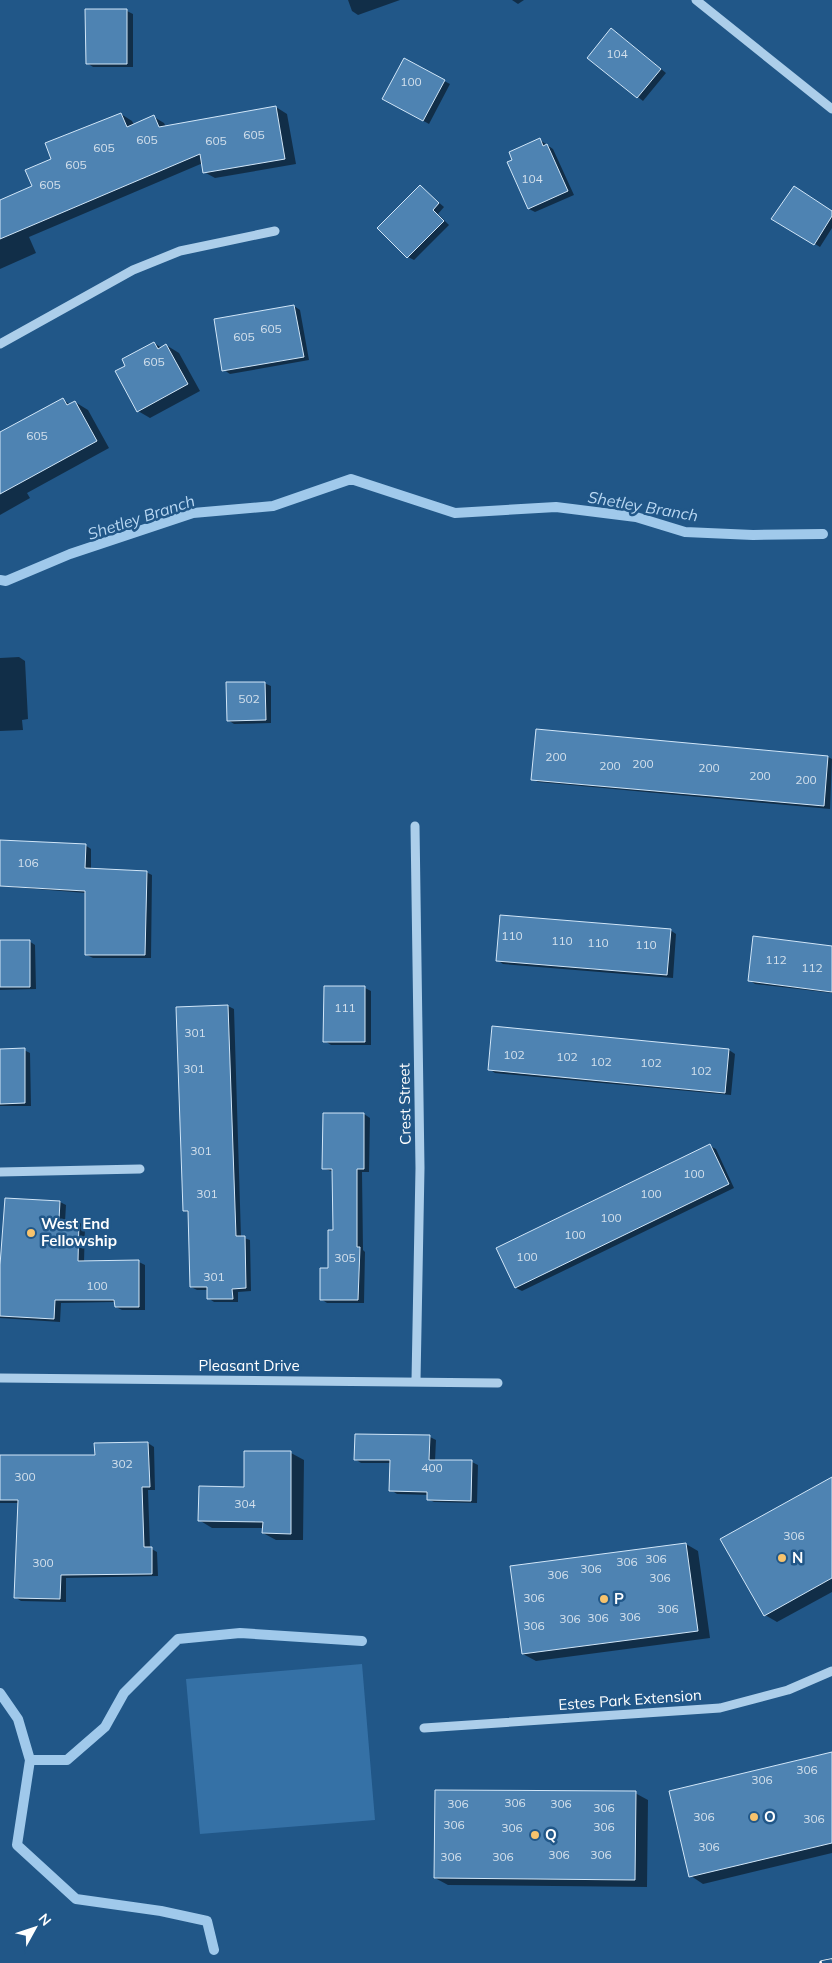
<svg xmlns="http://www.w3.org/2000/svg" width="832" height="1963" font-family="Mulish,sans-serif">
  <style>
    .green { fill: #3571a6 }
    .shadow { fill: #0007 }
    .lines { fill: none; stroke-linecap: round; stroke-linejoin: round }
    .stream { stroke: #a0c9eb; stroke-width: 10 }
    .building { fill: #4e83b2; stroke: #d1e6f8 }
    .minor { stroke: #acceea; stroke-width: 9 }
    .rail-casing { stroke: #fff; stroke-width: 5.5 }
    .rail { stroke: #215788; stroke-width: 4; stroke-dasharray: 11; stroke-linecap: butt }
    .poi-dot { fill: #f7c36d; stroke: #215788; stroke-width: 2 }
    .labels { text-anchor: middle; stroke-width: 5; stroke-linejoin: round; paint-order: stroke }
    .number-label { font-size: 12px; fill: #d3e0ec }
    .street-label { font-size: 15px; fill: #fff; stroke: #215788 }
    .poi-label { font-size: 15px; font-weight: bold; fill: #fff; stroke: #215788; text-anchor: start }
    .water-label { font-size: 16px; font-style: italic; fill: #b8d7f2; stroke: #215788 }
  </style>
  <rect width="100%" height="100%" fill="#215788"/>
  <path class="green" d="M362 1664 375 1820 200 1834 186 1679Z"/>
  <path class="shadow" d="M348 0H400L358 15 352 11Z
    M512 0H524L518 4Z
    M127 11 133 14V67H93L87 63Z
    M617 33 666 73 643 101 638 97Z
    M404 60 450 84 429 124 384 99Z
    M276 107 287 114 296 164 215 178 204 172 203 163 29 237 36 253 0 269V201L34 187 53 160 121 114 132 121 134 125 154 117 164 123 166 127Z
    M540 140 553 149 574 195 535 212 529 209 508 163Z
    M420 186 444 207 438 214 449 225 414 260 408 257Z
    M832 212V228L820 247 773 218Z
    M294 306 300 310 309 360 230 374 224 370 215 320Z
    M154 343 162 348 166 345 179 353 200 391 150 418 138 411 127 366Z
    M63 400 71 405 75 402 88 410 109 448 27 493 30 498 0 515V442Z
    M19 657 25 661 28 719 22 720 23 730 0 731V658Z
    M264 683 271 686V723L234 724 228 720Z
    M537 731 828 757 832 759 830 809 538 782 532 779Z
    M0 841 85 845 91 849V870L146 872 152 875 151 958H93L87 955 86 893 0 886Z
    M670 930 676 934 673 978 503 964 497 960Z
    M29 941 35 945 36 989 0 990V942Z
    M832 947V993L755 984 749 980Z
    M365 988 371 991V1045H331L325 1041Z
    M228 1006 234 1009 241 1237 250 1240 251 1291 238 1292V1302H214L208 1298V1290H197L191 1287 189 1213 184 1210Z
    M0 1050H24L30 1053 31 1106H0Z
    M729 1050 735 1054 731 1095 495 1073 489 1069Z
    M364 1114 370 1118 369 1172H362L363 1250 365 1252 364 1303H327L321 1299 329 1269 334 1231V1172L323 1168Z
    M710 1146 716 1149 734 1188 522 1291 516 1288 498 1249Z
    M60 1202 66 1205 65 1222H79L85 1226 84 1262H139L145 1265V1310H122L116 1307V1302L61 1303 60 1322 0 1318V1266Z
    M430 1437 436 1440 435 1461 472 1462 478 1465 477 1503 434 1502 428 1499V1495L397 1494 391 1490V1463H361L355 1459Z
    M148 1443 154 1447 155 1490H148L150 1548 157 1552 158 1576 66 1578V1602L21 1601 15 1597 19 1503H0V1456H96V1445Z
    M245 1452 291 1453 304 1460 303 1540H276L263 1533 264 1528H212L199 1520 245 1488Z
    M832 1478V1592L777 1622 765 1615Z
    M686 1544 698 1551 710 1638 536 1661 523 1654Z
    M832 1753V1853L703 1884 691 1876Z
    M635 1793 648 1800 647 1887 448 1885 435 1878Z"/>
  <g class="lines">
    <path class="stream" d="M0 580 6 581 70 554 193 513 273 506 351 479 455 513 556 507 636 517 685 532 753 535 823 534
      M0 1693 18 1719 30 1760 17 1845 76 1899 161 1911 207 1921 214 1950
      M30 1760H67L105 1727 124 1693 178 1639 240 1633 362 1641"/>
  </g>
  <path class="building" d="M85 9H127V64H86Z
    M611 28 661 69 637 98 587 58Z
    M404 58 445 80 423 121 382 99Z
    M276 106 285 159 203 173 200 154 0 239V200L32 186 25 170 51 159 45 143 121 113 127 127 154 115 159 127Z
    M540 138 543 146 547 144 568 191 528 209 507 162 512 160 509 152Z
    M420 185 439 203 433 210 444 221 407 258 377 228Z
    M794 186 832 211V216L814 245 771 219Z
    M294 305 304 357 222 371 214 319Z
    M154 342 158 349 166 344 188 384 137 412 115 371 125 366 122 359Z
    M63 398 67 405 75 401 97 441 0 494V432Z
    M226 682H265L266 720 227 721Z
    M536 729 828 756 824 806 531 780Z
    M0 840 86 844 85 868 147 871 145 955H85V891L0 886Z
    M500 915 671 929 667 975 496 961Z
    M753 936 832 946V992L748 981Z
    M0 940H30V987H0Z
    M324 986H365V1042H323Z
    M228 1005 236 1236H245L246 1288 232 1289 233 1299H207V1287H190L188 1211H183L176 1007Z
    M492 1026 729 1049 725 1093 488 1070Z
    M25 1048V1103L0 1104V1049Z
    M323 1113H364V1169H357V1247H360L358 1300H320V1268H328V1230H333L332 1169H322Z
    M710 1144 729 1184 515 1288 496 1248Z
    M5 1198 60 1201 59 1220 79 1221 78 1261 139 1260V1307H115L114 1300H55L54 1319 0 1316V1265Z
    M355 1434 430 1435 429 1460H472L471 1501 427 1500V1492L389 1491 390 1460H354Z
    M148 1442 150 1487H142L144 1547H152V1574L61 1575 60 1599 14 1598 18 1500H0V1455H95L94 1443Z
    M244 1451H291V1534L262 1533 263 1522 198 1521 199 1486 244 1487Z
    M832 1477V1578L764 1616 720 1539Z
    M686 1543 698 1631 522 1654 510 1566Z
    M832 1752V1843L689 1877 669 1791Z
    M435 1790 636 1791 635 1880 434 1878Z"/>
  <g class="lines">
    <path class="minor" d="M696 0 832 109
      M0 344 133 270 180 251 275 231
      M415 826 420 1168 416 1381
      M0 1172 140 1169
      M0 1378 498 1383
      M424 1728 720 1708 788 1690 832 1671"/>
    <defs>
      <path id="rail" d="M822 1963 832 1961"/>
    </defs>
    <use href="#rail" class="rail-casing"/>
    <use href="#rail" class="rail"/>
  </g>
  <g class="poi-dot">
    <circle cx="31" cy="1233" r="5"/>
    <circle cx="782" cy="1558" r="5"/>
    <circle cx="604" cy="1599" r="5"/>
    <circle cx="754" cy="1817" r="5"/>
    <circle cx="535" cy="1835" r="5"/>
  </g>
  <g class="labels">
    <g class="number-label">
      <text x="617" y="58">104</text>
      <text x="411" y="86">100</text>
      <text x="254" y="139">605</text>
      <text x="147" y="144">605</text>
      <text x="216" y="145">605</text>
      <text x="104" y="152">605</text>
      <text x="76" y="169">605</text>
      <text x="532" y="183">104</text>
      <text x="50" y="189">605</text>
      <text x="271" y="333">605</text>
      <text x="244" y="341">605</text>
      <text x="154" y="366">605</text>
      <text x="37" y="440">605</text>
      <text x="249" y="703">502</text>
      <text x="556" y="761">200</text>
      <text x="643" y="768">200</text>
      <text x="610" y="770">200</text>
      <text x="709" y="772">200</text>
      <text x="760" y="780">200</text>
      <text x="806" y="784">200</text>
      <text x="28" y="867">106</text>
      <text x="512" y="940">110</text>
      <text x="562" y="945">110</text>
      <text x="598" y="947">110</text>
      <text x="646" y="949">110</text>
      <text x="776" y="964">112</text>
      <text x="812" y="972">112</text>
      <text x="345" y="1012">111</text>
      <text x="195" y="1037">301</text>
      <text x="514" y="1059">102</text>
      <text x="567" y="1061">102</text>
      <text x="601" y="1066">102</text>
      <text x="651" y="1067">102</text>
      <text x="194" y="1073">301</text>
      <text x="701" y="1075">102</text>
      <text x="201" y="1155">301</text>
      <text x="694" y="1178">100</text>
      <text x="207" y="1198">301</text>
      <text x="651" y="1198">100</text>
      <text x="611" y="1222">100</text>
      <text x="575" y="1239">100</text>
      <text x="527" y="1261">100</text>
      <text x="345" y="1262">305</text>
      <text x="214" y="1281">301</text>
      <text x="97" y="1290">100</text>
      <text x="122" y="1468">302</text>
      <text x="432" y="1472">400</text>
      <text x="25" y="1481">300</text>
      <text x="245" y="1508">304</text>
      <text x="794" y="1540">306</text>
      <text x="656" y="1563">306</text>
      <text x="627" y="1566">306</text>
      <text x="43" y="1567">300</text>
      <text x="591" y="1573">306</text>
      <text x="558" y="1579">306</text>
      <text x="660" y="1582">306</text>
      <text x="534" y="1602">306</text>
      <text x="668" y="1613">306</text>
      <text x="630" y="1621">306</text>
      <text x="598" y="1622">306</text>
      <text x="570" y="1623">306</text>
      <text x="534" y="1630">306</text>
      <text x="807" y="1774">306</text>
      <text x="762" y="1784">306</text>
      <text x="515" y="1807">306</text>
      <text x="458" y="1808">306</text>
      <text x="561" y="1808">306</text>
      <text x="604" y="1812">306</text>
      <text x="704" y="1821">306</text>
      <text x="814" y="1823">306</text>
      <text x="454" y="1829">306</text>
      <text x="604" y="1831">306</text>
      <text x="512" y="1832">306</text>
      <text x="709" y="1851">306</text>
      <text x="559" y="1859">306</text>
      <text x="601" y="1859">306</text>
      <text x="451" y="1861">306</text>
      <text x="503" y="1861">306</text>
    </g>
    <g class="street-label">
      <text transform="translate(405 1104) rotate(-91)" y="5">Crest Street</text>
      <text x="249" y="1371">Pleasant Drive</text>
      <text transform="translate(630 1700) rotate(-4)" y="5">Estes Park Extension</text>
    </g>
    <g class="poi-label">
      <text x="41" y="1229">West End<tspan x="41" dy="17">Fellowship</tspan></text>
      <text x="792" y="1563">N</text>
      <text x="614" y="1604">P</text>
      <text x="764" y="1822">O</text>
      <text x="545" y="1840">Q</text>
    </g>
    <g class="water-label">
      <text transform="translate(643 506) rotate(10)" y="6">Shetley Branch</text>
      <text transform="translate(141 517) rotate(-18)" y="6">Shetley Branch</text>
    </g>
  </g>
  <g transform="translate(35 1928) rotate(50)" stroke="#215788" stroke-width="4" paint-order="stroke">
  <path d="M0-4L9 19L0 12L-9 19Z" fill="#ffffff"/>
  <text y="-8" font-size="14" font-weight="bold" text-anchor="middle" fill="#ffffff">N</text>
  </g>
</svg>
